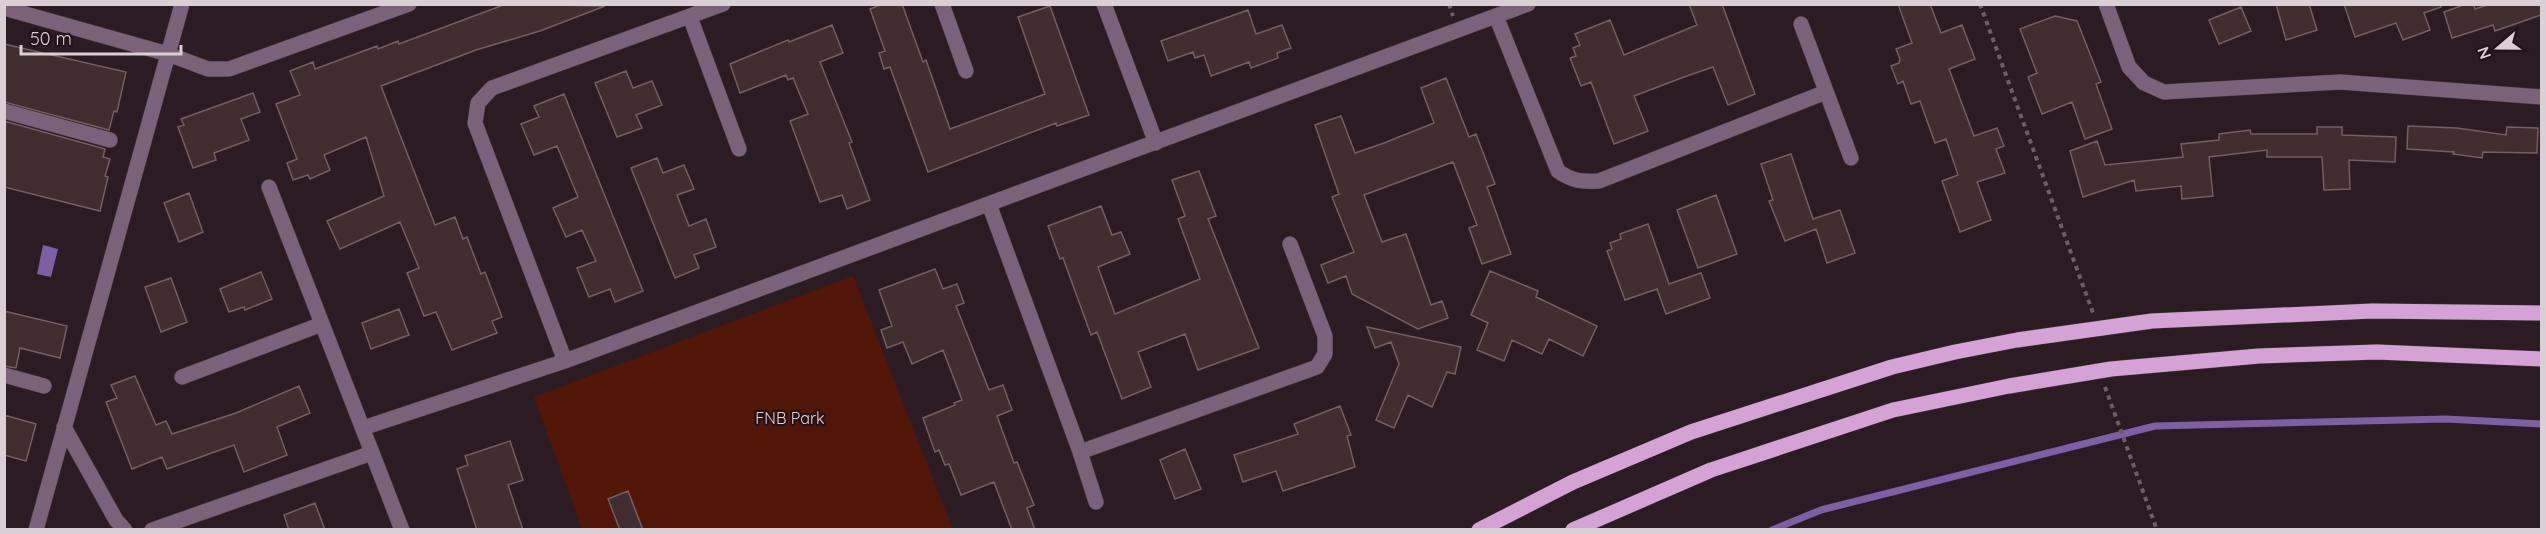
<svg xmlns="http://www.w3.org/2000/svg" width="2546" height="534" font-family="Quicksand,sans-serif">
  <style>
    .green { fill: #521609 }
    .water { fill: #7d60a4 }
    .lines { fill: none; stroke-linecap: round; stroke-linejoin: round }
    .stream { stroke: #7d60a4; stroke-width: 7 }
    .building { fill: #3f2d2f; stroke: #735e61; stroke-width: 1.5 }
    .minor-casing { stroke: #473940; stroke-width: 16 }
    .major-casing { stroke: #473940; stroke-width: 16 }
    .path { stroke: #6b5e64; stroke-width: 4; stroke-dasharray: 4.5 4.5; stroke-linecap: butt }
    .minor { stroke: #7a627b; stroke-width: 15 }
    .major { stroke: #d5a2d6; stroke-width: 15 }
    .labels { text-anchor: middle; stroke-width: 4.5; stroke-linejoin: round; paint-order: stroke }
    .park-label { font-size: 16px; fill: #fccdc3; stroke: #21131a }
  </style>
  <rect width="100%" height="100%" fill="#2b1c24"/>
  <path class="green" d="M853 276 953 529H582L534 397Z"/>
  <path class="water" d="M43 245 58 249 51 277 37 274Z"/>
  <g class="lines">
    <path class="stream" d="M1772 530 1821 510 2155 426 2446 419 2542 424"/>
  </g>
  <path class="building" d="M506 4 605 6 540 31 476 50 381 86 435 225 455 217 463 239 467 237 481 274 485 272 502 317 492 321 497 333 452 350 436 312 424 316 407 273 419 268 400 222 340 249 327 221 384 196 366 137 324 155 330 170 310 179 308 175 293 180 287 163 297 159 276 104 300 95 290 71 313 62 315 69 377 46 378 49 398 41 399 44Z
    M883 4H902L923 62 926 60 950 129 1045 94 1018 17 1050 6 1089 115 1057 126 1056 123 928 172 890 67 884 69 879 53 885 51 870 9Z
    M1689 4H1722L1755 94 1728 105 1713 67 1684 77 1634 96 1648 131 1614 144 1591 82 1581 86 1570 58 1576 56 1573 48 1580 45 1575 34 1610 20 1624 55 1697 25Z
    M1898 4H1930L1941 33 1962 25 1975 59 1949 69 1974 136 1997 128 2004 146 1996 149 2005 173 1977 182 1991 220 1960 232 1942 181 1958 175 1946 139 1935 143 1920 101 1911 104 1903 81 1898 84 1891 66 1899 63 1900 59 1896 49 1912 43Z
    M2276 4H2309L2317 30 2286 40Z
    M2344 4H2440L2441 7 2424 13 2430 30 2403 40 2396 23 2355 37Z
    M2466 4H2474L2475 9 2490 4H2541V15L2495 31 2493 25 2452 38 2444 12Z
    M2241 7 2251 31 2219 44 2209 20Z
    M1248 10 1256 34 1282 25 1291 48 1277 53 1278 58 1251 68 1249 62 1211 76 1204 55 1195 58 1193 52 1168 61 1161 41Z
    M2055 16 2077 21 2101 82 2096 84 2112 129 2085 139 2072 102 2042 114 2028 77 2037 73 2020 29Z
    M832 25 843 53 820 62 852 142 849 143 870 200 847 209 842 195 820 202 790 121 808 114 793 78 788 80 786 75 740 93 730 64 788 40 789 42Z
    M4 44 126 72 117 112 114 111 109 130 4 102Z
    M626 71 633 88 652 81 662 105 636 115 642 128 617 137 595 83Z
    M1446 78 1469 137 1476 134 1495 184 1487 187 1511 254 1482 264 1469 228 1477 225 1453 162 1364 195 1382 242 1406 234 1431 305 1442 301 1448 318 1418 329 1352 294 1346 276 1328 283 1321 265 1354 252 1332 197 1339 194 1315 125 1341 116 1355 153 1384 143 1434 123 1421 88Z
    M253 93 260 112 241 119 249 140 214 153 216 160 193 168 178 127 184 125 181 119Z
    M564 94 643 291 615 302 610 289 589 297 577 268 596 261 582 230 566 237 553 208 578 197 557 146 534 155 521 124 539 117 534 106Z
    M4 121 105 149 103 157 110 159 105 176 108 177 100 211 4 187Z
    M2408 126 2457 128 2506 135 2507 127 2538 128 2537 153 2483 152 2482 158 2453 154 2454 152 2407 149Z
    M2317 127H2342V135L2396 137 2395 162 2349 160 2350 189 2324 190 2322 157H2267V150L2209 157 2213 196 2182 199 2181 186 2136 191 2134 180 2083 197 2070 151 2097 141 2105 165 2183 157 2181 144 2219 140V134L2250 130 2251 134H2317Z
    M1791 154 1813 219 1840 210 1855 253 1827 263 1816 229 1785 241 1769 201 1773 200 1761 164Z
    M657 158 663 173 684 165 694 189 677 195 689 226 706 219 716 247 694 255 699 268 675 278 631 168Z
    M1199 171 1216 216 1208 219 1259 348 1198 370 1185 334 1138 352 1151 387 1122 399 1097 332 1091 335 1063 258 1060 259 1048 226 1101 206 1112 235 1121 232 1130 254 1098 267 1115 314 1200 279 1178 219 1185 216 1172 180Z
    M189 193 203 232 179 242 164 203Z
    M1716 195 1737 254 1698 268 1677 210Z
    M1648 224 1669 284 1701 273 1710 298 1666 314 1657 289 1625 300 1607 251 1612 249 1610 243 1621 239 1620 234Z
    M935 269 943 289 957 284 964 303 956 306 989 390 1003 385 1012 410 997 416 1014 463 1017 462 1034 505 1027 508 1035 530H1012L994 482 961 495 949 464 945 465 939 450 935 452 923 418 955 405 954 403 962 400 943 350 912 364 903 342 887 348 881 330 892 326 879 290Z
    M1490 271 1538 291 1536 297 1597 326 1583 356 1549 339 1542 354 1512 340 1504 361 1477 350 1488 323 1471 315Z
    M261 272 272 299 245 310 244 307 229 312 220 289Z
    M171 278 187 322 161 332 145 287Z
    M399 309 409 335 371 349 362 323Z
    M4 311 67 326 60 358 20 348 16 368 4 366Z
    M1367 327 1461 347 1455 374 1447 372 1432 407 1408 395 1394 428 1376 420 1399 364 1391 342 1375 348Z
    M135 376 156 425 166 421 172 434 236 413 299 386 310 413 277 427 287 455 244 472 234 445 167 469 162 457 132 469 106 402 117 398 111 385Z
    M1340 406 1351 435 1347 436 1355 467 1283 491 1276 471 1243 482 1234 455 1298 434 1294 424Z
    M4 415 36 424 26 461 4 455Z
    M510 441 523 480 508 485 523 530H477L457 469 468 465 465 456Z
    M1185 449 1201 489 1175 499 1160 460Z
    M628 491 643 530H620L608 499Z
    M315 503 325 530H289L284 515Z"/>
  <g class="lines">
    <defs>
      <path id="minor" d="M942 4 966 71
        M1104 4 1156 143
        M2106 4 2129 67 2144 83 2164 92 2340 82 2542 97
        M4 8 168 54 208 69H229L409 4
        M1496 16 1558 171C1572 181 1582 182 1599 181L1826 92
        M690 17 739 149
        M1801 24 1851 158
        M4 111 110 140
        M269 187 402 530
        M989 204 1080 452 1096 502
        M565 361 475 123 478 103 492 88 723 4
        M4 375 44 386
        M182 377 322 324
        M64 427 116 520 125 530
        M363 428 565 361 1528 4
        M1080 452 1317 367 1325 354V336L1290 244
        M36 530 182 4
        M152 530 372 453"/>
      <path id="major" d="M1479 530 1573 482 1691 432 1892 367 1955 352 2017 340 2152 321 2372 311 2542 313
        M1573 530 1711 470 1893 410 2009 386 2111 369 2259 356 2377 352 2542 359"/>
    </defs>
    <use href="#minor" class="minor-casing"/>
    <use href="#major" class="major-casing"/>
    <path class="path" d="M1449 4 1453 16
      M1980 4 2093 313
      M2105 387 2157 530"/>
    <use href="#minor" class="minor"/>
    <use href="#major" class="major"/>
  </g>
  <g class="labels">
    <g class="park-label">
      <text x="790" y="424">FNB Park</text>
    </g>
  </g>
  <rect width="2546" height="534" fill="none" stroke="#dacfd4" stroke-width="12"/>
  <g transform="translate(2498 48) rotate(250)" stroke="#21131a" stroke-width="4.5" paint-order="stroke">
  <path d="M0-4.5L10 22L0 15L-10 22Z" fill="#dacfd4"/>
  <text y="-9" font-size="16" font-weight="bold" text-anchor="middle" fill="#dacfd4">N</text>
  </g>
  <path d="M21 45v9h160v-9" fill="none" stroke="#dacfd4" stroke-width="3"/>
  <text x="30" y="45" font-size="18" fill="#dacfd4" stroke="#21131a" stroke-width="4.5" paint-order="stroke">50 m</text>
</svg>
